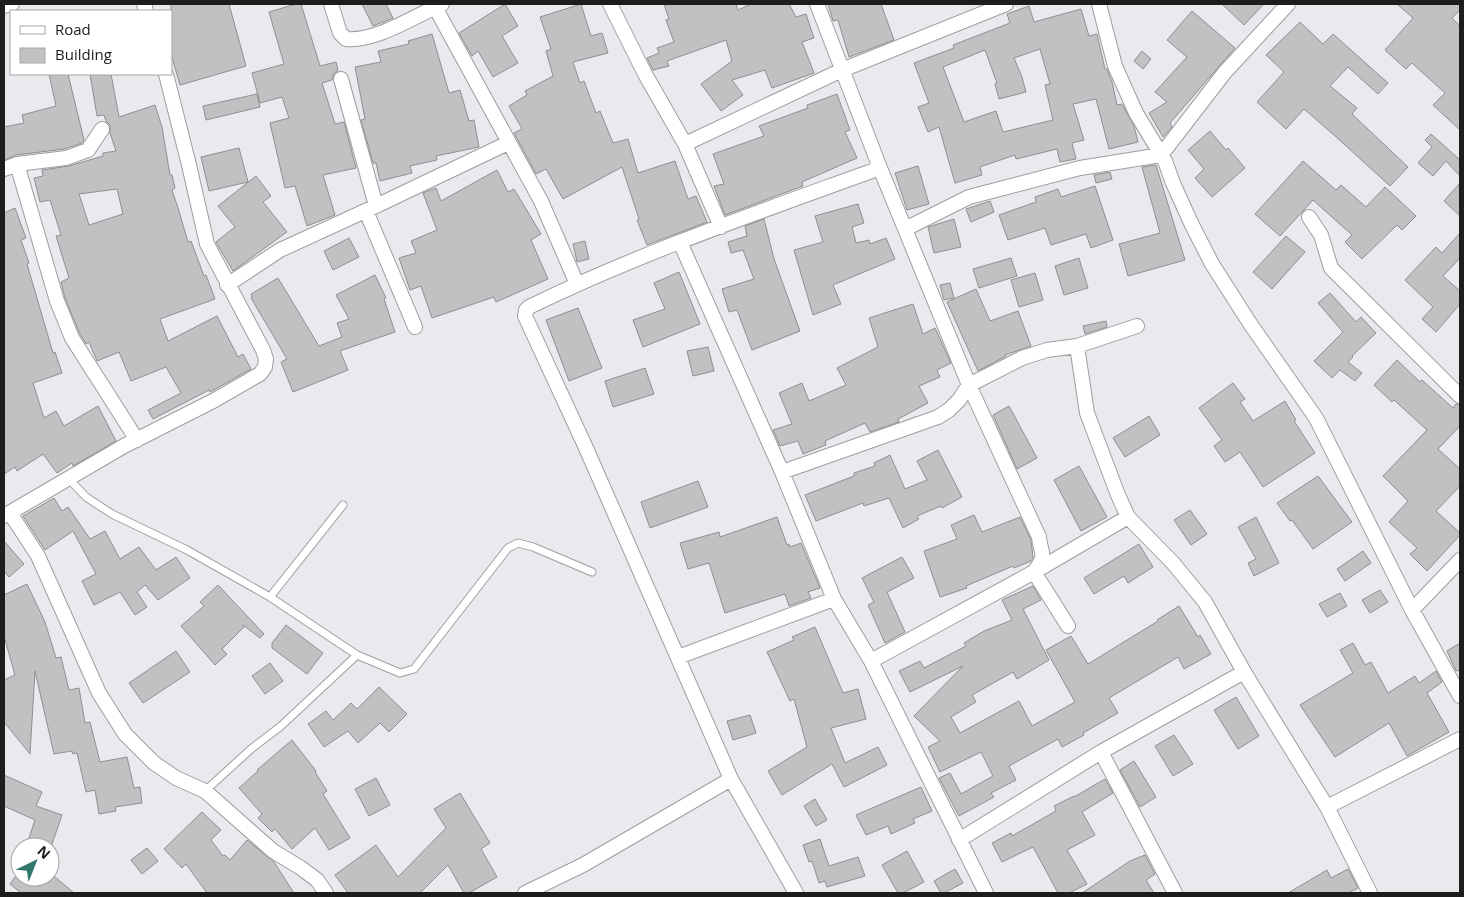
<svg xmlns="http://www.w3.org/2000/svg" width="1464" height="897" font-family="'Open Sans',sans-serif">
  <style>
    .building { fill: #c1c1c4; stroke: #8f8f92; fill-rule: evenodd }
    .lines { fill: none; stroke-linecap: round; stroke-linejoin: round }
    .service-casing { stroke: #9e9ea1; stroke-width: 9 }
    .minor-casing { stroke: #9e9ea1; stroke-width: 16 }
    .service { stroke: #fff; stroke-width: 7 }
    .minor { stroke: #fff; stroke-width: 14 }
  </style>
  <rect width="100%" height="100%" fill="#e9eaed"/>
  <path class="building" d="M171 4H229L246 66 180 85 171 54Z
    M296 4H301L320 66 336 62 338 71 334 73 332 80 322 83 335 124 344 122 356 168 323 175 335 215 307 226 295 186 285 188 270 123 289 118 282 97 260 103 252 73 284 64 269 12Z
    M362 4H386L393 18 373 26Z
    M505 4 518 26 502 36 518 63 493 77 478 51 472 56 459 33Z
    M581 4 591 36 602 33 608 53 573 62 580 83 584 81 596 113 600 111 613 143 628 139 638 173 675 161 688 199 696 196 707 222 647 245 637 220 639 219 622 167 563 199 546 169 536 174 514 133 522 129 509 106 527 95 525 91 553 76 546 51 551 49 540 17Z
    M664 4H736L738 10 751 4H789L796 17 806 14 814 38 802 42 814 73 772 88 765 70 732 80 743 95 721 111 701 84 732 61 726 40 667 61 669 66 653 70 647 58 659 53 657 48 674 42 666 20 669 19Z
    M828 4H881L894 40 849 57 838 20 833 21Z
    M1222 4H1264L1244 25Z
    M1397 4H1460V10L1452 18 1460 26V130L1433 105 1445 93 1412 63 1406 69 1385 50 1413 18Z
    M1029 6 1034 22 1081 9 1089 36 1097 34 1105 69H1107L1112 82 1117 105 1122 104 1134 126 1138 142 1109 149 1096 99 1073 104 1084 140 1072 143 1076 159 1060 162 1057 149 1016 159 1015 155 980 167 982 175 955 183 939 127 928 132 918 107 929 103 914 63 954 48 953 45 1010 23 1007 14ZM1040 49 1050 84 1045 85 1053 120 1003 132 996 111 964 122 943 67 985 50 997 83 995 84 999 99 1026 92 1022 77 1014 58Z
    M1192 11 1235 48 1170 123 1172 127 1163 137 1149 113 1167 102 1155 92 1187 57 1167 40Z
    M1300 22 1323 44 1333 34 1388 83 1378 94 1348 67 1330 86 1357 108 1352 114 1408 167 1390 186 1334 135 1304 109 1286 129 1257 102 1284 72 1266 55Z
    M432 34 449 93 460 90 469 121 474 120 479 147 436 156 437 160 410 166 412 173 380 181 376 163H373L361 120 365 119 355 67 381 62 378 51 409 44 408 41Z
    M1142 51 1151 59 1143 69 1134 61Z
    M49 74H68L84 140 82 143 64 149 16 155 4 160V127L24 123 22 115 56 106Z
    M90 74H111L119 117 155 105 162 127 170 175H172L175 188 172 190 178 208 188 242 191 241 204 276 206 275 215 299 160 319 168 341 217 316 238 357 243 354 251 369 210 392 209 390 153 419 148 410 181 393 166 367 131 381 119 352 97 361 89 342 86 344 80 334 65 298 61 282 69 278 56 236 61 235 50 200 40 202 34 178 43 176 42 170 69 166 103 156V153L116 151 110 133V125L106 121 104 115 97 116ZM117 189 123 214 89 225 79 194Z
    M257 94 260 107 206 120 203 106Z
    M837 94 850 130 845 132 857 158 802 182 803 186 725 215 714 186 724 184 713 154 764 136 759 126 808 108 807 105Z
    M1210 131 1226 150 1228 148 1245 168 1212 197 1195 178 1204 169 1188 150Z
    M1431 134 1460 160V176L1446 161 1433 176 1418 163 1432 147 1425 140Z
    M239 148 248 182 209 191 201 157Z
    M1303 161 1336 190 1341 185 1366 207 1385 187 1416 216 1402 230 1397 225 1362 259 1345 242 1352 235 1313 200 1280 236 1255 214Z
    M1156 165 1185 260 1128 276 1119 244 1160 233 1142 167Z
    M918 166 929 204 907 210 895 173Z
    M497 170 508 192 514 189 541 234 531 240 548 279 496 302 494 297 432 318 421 286 410 290 399 258 416 253 411 241 437 230 423 193 436 188 441 201Z
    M1110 172 1112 179 1096 183 1094 175Z
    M256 176 271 196 263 202 287 232 233 271 216 242 235 227 218 206Z
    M1460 183V216L1444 201Z
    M1095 186 1113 240 1091 248 1086 234 1051 245 1045 228 1008 240 999 215 1036 202 1035 197 1058 189 1061 197Z
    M990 201 994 212 971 222 966 209Z
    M858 204 864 223 852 227 856 243 869 240 870 244 886 238 895 259 833 285 841 304 813 315 794 250 823 242 815 216Z
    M15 208 26 238 21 240 29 263 27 264 53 353 55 352 62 373 33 383 44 418 56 411 64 426 98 406 116 441 73 466 72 463 57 473 43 454 17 471 15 467 4 474V213Z
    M764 219 774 259 800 331 752 350 737 310 729 312 722 289 754 279 743 250 731 253 728 242 747 236 745 226Z
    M954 219 961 247 934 253 928 227Z
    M1460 233V258L1443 276 1460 291V304L1436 332 1422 319 1433 307 1405 280 1436 247 1442 253Z
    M1286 236 1305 252 1272 289 1253 272Z
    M349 238 359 257 333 270 324 251Z
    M585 241 589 259 577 262 573 244Z
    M1011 258 1017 276 979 288 973 269Z
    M1079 258 1088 288 1064 295 1055 266Z
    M679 272 700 324 643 347 633 320 665 309 654 283Z
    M1035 273 1043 300 1019 307 1011 280Z
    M375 275 386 298 384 299 395 332 340 351 348 370 293 392 281 362 287 359 251 298 252 297 251 294 278 278 319 346 342 337 337 323 349 319 336 295Z
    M950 283 954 298 944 300 940 285Z
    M976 289 990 321 1018 311 1031 346 1005 355 1006 356 978 371 947 302Z
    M1330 293 1356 322 1361 317 1376 333 1352 356 1353 357 1348 362 1362 373 1355 381 1340 370 1332 378 1314 361 1343 332 1318 303Z
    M913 304 923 334 935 328 951 363 937 370 940 377 919 386 928 403 898 419 899 422 870 432 865 423 825 441 826 445 803 454 798 441 780 446 773 430 792 424 779 393 802 383 809 401 846 385 837 368 878 347 869 318Z
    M578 308 602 368 569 381 546 320Z
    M1106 321 1107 327 1085 334 1083 326Z
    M708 347 714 371 693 376 687 351Z
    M1397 360 1420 382 1422 380 1453 408 1456 404 1460 405V426L1438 449 1460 469V486L1436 511 1460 533V535L1427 571 1410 554 1417 548 1389 522 1408 501 1383 476 1427 430 1394 400 1392 402 1374 385Z
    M645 368 654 394 613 407 605 381Z
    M1233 383 1245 399 1240 402 1253 421 1285 401 1296 420 1294 421 1315 453 1263 487 1240 452 1225 462 1214 446 1222 440 1199 408Z
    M1009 406 1037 458 1017 469 993 415Z
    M1149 416 1160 435 1125 457 1113 438Z
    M938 450 962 497 942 508 941 506 917 516 919 519 903 528 889 498 864 506 863 503 816 521 805 495 854 476V473L875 466 874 463 890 455 905 489 927 480 917 461Z
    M1079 466 1107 517 1081 531 1054 480Z
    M1318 476 1352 522 1313 549 1292 520 1290 521 1277 503Z
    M698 481 708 507 650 528 641 502Z
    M54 498 62 511 68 507 90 539 105 531 120 559 139 547 156 570 176 557 190 578 158 600 145 585 137 592 147 607 135 615 120 592 94 605 82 581 96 574 73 531 45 550 23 516Z
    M1190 510 1207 534 1191 545 1174 520Z
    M974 515 982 532 1020 517 1031 540 1033 558 1031 561 1014 568 1013 566 966 586 967 588 940 597 924 551 957 539 951 525Z
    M777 517 787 545 789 544 790 547 801 543 820 588 808 592 811 598 789 606 785 594 725 613 709 563 688 569 680 543 719 532 720 537Z
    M1256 517 1279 563 1254 576 1248 563 1256 559 1238 527Z
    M4 541 24 564 9 577 4 571Z
    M1139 544 1153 567 1128 583 1124 576 1094 594 1084 578Z
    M1363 551 1371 563 1345 581 1337 569Z
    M902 557 914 578 887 592 905 632 885 643 868 605 874 602 862 578Z
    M27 584 45 622 56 658 61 657 69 690 79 688 85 723 90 722 100 762 127 757 134 788 140 787 142 803 115 807 116 811 99 814 95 790 86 792 77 753 73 754 72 751 54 754 35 671 30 754 4 722V680L15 675 4 636V595Z
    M218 585 264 634 260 638 243 625 244 627 222 649 227 654 215 665 181 626 204 606 200 602Z
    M1033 586 1041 600 1023 609 1049 660 1017 679 1013 672 972 695 976 702 951 717 960 733 1019 701 1032 726 1075 702 1046 650 1071 636 1088 664 1158 621 1157 620 1179 606 1198 637 1200 635 1211 654 1184 669 1178 657 1109 698 1118 713 1083 733 1084 735 1062 747 1058 739 1009 766 1016 780 991 793 994 797 959 816 939 778 950 773 961 794 993 776 981 752 940 772 928 747 940 741 914 716 963 666 910 692 899 671 920 661 924 668 966 646 964 643 984 631 1012 620 1002 600Z
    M1380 590 1388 602 1370 613 1362 600Z
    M1340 593 1347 606 1327 617 1319 604Z
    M286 625 323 653 307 674 272 648V643Z
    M815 627 843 693 858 689 866 719 831 728 845 763 878 747 887 765 844 787 832 764 782 795 768 771 807 747 794 699 790 701 767 652 794 640 792 637Z
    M1353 643 1365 665 1371 662 1388 693 1415 676 1419 683 1436 671 1442 682 1427 693 1449 732 1407 756 1389 723 1335 757 1300 705 1353 673 1340 650Z
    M1460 643V672L1459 670 1456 671 1447 651Z
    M176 651 190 672 143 703 129 683Z
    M270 663 283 681 265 694 252 676Z
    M379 687 407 714 389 732 380 723 358 743 348 731 324 747 308 724 326 711 333 720 351 703 357 709Z
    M1236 697 1259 736 1238 749 1214 710Z
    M750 715 756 733 733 740 727 721Z
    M1174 735 1193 764 1173 776 1155 746Z
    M292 740 316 771 315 772 327 791 323 794 350 838 329 850 315 828 292 849 275 829 272 832 258 818 262 814 239 788 258 771 257 770Z
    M1134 761 1156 797 1140 807 1120 770Z
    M4 775 42 792 36 806 62 815 51 847H26L35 820 4 806Z
    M376 778 390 805 369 816 355 789Z
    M1105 779 1113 793 1082 812 1095 835 1067 850 1087 884 1069 893H1058L1033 847 1002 862 992 843 1011 833 1012 836 1056 811 1054 806 1074 796V797Z
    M921 787 932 811 913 819 915 823 891 834 888 826 866 835 856 815Z
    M460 793 490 843 481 849 497 877 469 893H464L448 865 420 893H348L335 875 376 845 398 877 446 828 434 809Z
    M815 799 827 820 816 826 804 806Z
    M202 812 221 830 211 840 223 856 225 855 230 860 247 840 274 862 294 893H207L186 864 182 868 164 849Z
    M820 839 829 866 858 857 865 876 827 887 825 881 819 883 812 861 809 862 803 845Z
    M147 848 158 861 142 874 131 860Z
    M907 851 924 882 903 893H898L882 865Z
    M1145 855 1155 874 1146 880 1154 893H1082L1130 861Z
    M955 869 963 883 944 893H941L934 881Z
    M1348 869 1358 888 1348 893H1288L1327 870 1331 878Z
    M15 877H55L74 893H21L10 884Z"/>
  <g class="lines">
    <defs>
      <path id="service" d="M68 478 86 497 112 514 187 550 270 597 357 655 400 673 414 669 508 548 518 543 533 547 592 572
        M270 597 343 505
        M205 791 251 749 281 726 357 655"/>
      <path id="minor" d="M144 4 146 11
        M331 4 340 33 346 39C375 42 415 16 442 4
        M610 4 645 74 685 144 721 227
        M817 4 880 168 969 385 1039 537C1041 557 1048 553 1034 572L1068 626
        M1099 4 1115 66 1136 113 1165 161 1173 183 1191 223 1212 264 1251 325 1316 418 1412 610 1460 696
        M4 6 12 4
        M435 7 541 201 577 284
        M341 79 376 206
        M685 144 842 70 1006 4
        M17 164 57 301 72 338 137 440
        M4 169 17 164 66 158 88 150 102 129
        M366 211 415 327
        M1309 217 1321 235 1331 268 1460 396
        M905 229 969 197 1080 168 1161 155 1225 72 1288 4
        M680 242 782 472 834 599 871 661 986 893
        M227 285 280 250 376 206 508 143
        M782 472 938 417 949 410 959 400 969 385 1022 358 1047 350 1077 346 1137 326
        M10 513 38 556 99 693 125 734 154 763 176 778 205 791 273 851 301 868 317 880 326 893
        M4 516 124 446 213 401 260 374 265 367 266 359 263 350 207 244 189 165 166 74
        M1128 517 1173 563 1205 602 1244 672
        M1412 610 1460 560
        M678 657 834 599
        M871 661 1034 572 1128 517 1118 495 1087 413 1077 346
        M1101 752 1175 893
        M1327 807 1460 739
        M959 840 1101 752 1244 672 1327 807 1370 893
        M525 893 583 865 731 779
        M796 893 731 779 586 448 525 316 526 310 529 307C642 252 762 211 880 168"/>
    </defs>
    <use href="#service" class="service-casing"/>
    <use href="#minor" class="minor-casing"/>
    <use href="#service" class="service"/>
    <use href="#minor" class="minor"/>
  </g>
  <rect width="1464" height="897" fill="none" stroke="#1d1d1e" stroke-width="10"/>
  <rect x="10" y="10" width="162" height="65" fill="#ffffff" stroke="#a5a5a5"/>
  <rect x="20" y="26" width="25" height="8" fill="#ffffff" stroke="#a5a5a5"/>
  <text x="55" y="35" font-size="15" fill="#1d1d1e">Road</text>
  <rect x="20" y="48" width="25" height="15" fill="#c1c1c4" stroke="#a5a5a5"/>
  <text x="55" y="60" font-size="15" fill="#1d1d1e">Building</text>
  <g transform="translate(35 862) rotate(43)"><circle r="24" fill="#ffffff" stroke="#a5a5a5"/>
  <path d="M0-4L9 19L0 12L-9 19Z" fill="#31776c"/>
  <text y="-8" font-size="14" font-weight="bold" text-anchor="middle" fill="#1d1d1e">N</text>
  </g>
</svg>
